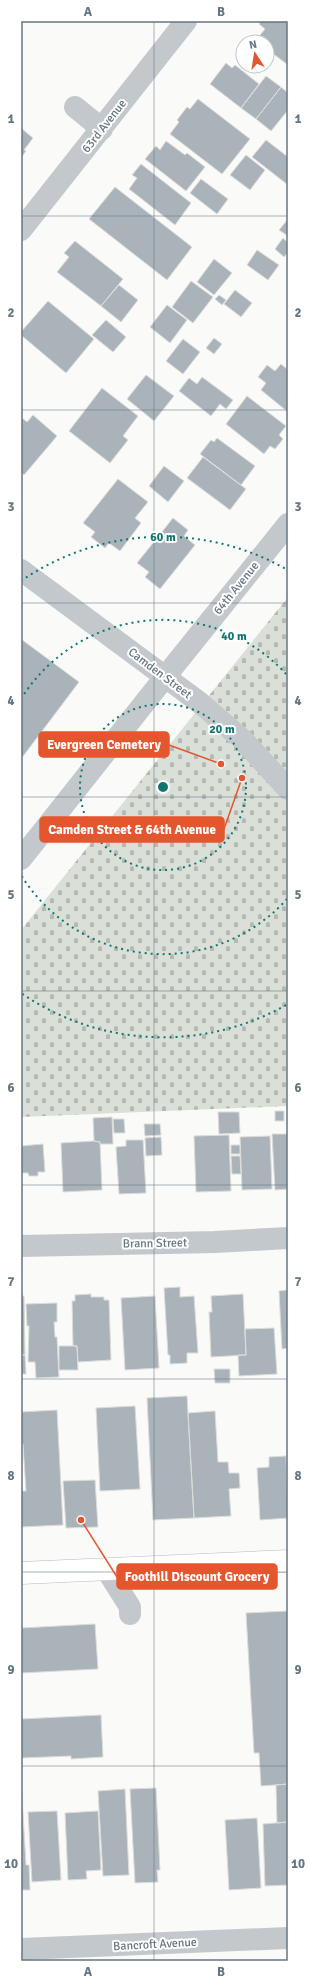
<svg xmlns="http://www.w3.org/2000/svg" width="309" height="1982" font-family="Signika,sans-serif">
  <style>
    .cemetery { fill: url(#cemetery-stones) }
    .building { fill: #aab3b9; stroke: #dcdcda }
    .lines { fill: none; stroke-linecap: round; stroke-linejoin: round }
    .major-casing { stroke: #b5babe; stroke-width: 23 }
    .minor { stroke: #c3c8cc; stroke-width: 22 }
    .major { stroke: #fff; stroke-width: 22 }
    .grid { fill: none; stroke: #657683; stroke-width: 1; stroke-opacity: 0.55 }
    .ring { fill: none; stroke: #0f766e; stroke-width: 2; stroke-dasharray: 2 4 }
    .labels { text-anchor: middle; stroke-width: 4; stroke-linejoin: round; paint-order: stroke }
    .street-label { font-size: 12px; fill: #657683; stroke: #fff }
    .centre { fill: #0f766e; stroke: #fff; stroke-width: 2 }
    .ring-label { font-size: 12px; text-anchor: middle; font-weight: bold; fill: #0f766e; stroke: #fff; stroke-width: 4; stroke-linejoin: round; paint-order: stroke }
    .leader { fill: none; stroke: #e4572e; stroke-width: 1.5 }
    .callout-dot { fill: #e4572e; stroke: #fff; stroke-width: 1.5 }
    .callout { fill: #e4572e; stroke: #e4572e; stroke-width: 1.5 }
    .callout-label { font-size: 13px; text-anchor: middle; font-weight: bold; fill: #fff }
    .neatline { fill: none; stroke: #657683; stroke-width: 1.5 }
    .grid-label { font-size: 13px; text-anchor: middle; font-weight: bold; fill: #657683 }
  </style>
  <defs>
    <pattern id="cemetery-stones" width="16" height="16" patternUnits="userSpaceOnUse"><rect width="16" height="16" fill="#dadfd7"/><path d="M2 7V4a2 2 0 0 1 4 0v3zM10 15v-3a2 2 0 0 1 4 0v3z" fill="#b4b9b4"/></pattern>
  </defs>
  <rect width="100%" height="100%" fill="#fafaf8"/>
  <path class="cemetery" d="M288 597V1106L21 1117V930Z"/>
  <path class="building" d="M261 21H288V65L267 49V42H258L256 40 265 29 259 24Z
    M226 63 232 68 235 65 259 84 241 108 210 84Z
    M266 76 281 87 256 119 241 108Z
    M281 87 288 93V110L271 131 256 119Z
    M198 99 250 139 222 174 170 134 179 122 177 120 187 107 190 109Z
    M21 128 33 138 24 150 26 151 21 158Z
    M266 140 288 157V185L252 157Z
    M166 141 185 155 187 153 205 167 186 191 145 159 156 146 160 150Z
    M246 155 265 170 250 190 230 175Z
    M141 164 191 203 175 225 129 189 137 178 132 175Z
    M201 179 228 199 217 214 190 193Z
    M115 187 192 247 167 280 89 219Z
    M288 219V236L279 230Z
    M283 238 288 243V252L284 257 275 249Z
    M75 241 123 279 101 306 57 272 69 257 64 253Z
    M257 250 279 265 268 280 247 265Z
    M214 259 232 273 214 295 197 282Z
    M191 281 213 297 193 323 172 307Z
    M119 285 138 300 121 322 101 306Z
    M235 290 252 303 241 317 224 304Z
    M219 295 226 300 222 305 215 299Z
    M48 301 94 339 66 373 21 335V332Z
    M167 305 187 320 170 343 150 327Z
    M106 320 126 337 113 352 92 335Z
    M214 338 222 344 214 354 206 348Z
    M183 339 200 352 183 374 166 361Z
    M281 364 288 370V412L261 390 266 383 258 377 267 365 275 371Z
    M146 375 174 396 154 421 127 399Z
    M202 377 233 400 226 409 220 404 211 416 179 391 189 378 197 384Z
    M102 388 138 416 123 436 128 440 110 463 69 431Z
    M247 396 286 426 279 435 283 439 275 449 270 446 264 454 226 424Z
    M33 415 57 436 24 475 21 472V419L22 418 27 422Z
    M217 438 255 466 241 485 200 454 211 440 214 442Z
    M203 457 246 489 230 510 187 478Z
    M164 466 184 481 168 502 149 486Z
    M118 479 148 502 135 518 141 523 120 551 109 543 105 548 91 537 95 532 83 523Z
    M173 518 188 530 184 536 195 545 160 589 145 577 149 572 137 563Z
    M21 639 79 682 21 759Z
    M275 1111H284V1121H275Z
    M218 1112H239L240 1133 219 1134Z
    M112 1117 113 1144H100V1142L94 1141 93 1118Z
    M113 1119H124L125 1133H114Z
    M144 1124H160L161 1135 145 1136Z
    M272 1134H288V1189L275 1190Z
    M229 1135 231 1191 196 1192 194 1136Z
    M270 1136 272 1189 242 1190 240 1137Z
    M161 1137 162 1155 146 1156 145 1138Z
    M126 1140H143L146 1193 119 1194 116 1147 126 1146Z
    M94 1141 100 1142 102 1190 63 1192 61 1143Z
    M43 1144 45 1172H38V1176H29L28 1173H21V1146Z
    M231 1145H240V1154H231Z
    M231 1156H240L241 1174H232Z
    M180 1287V1297L194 1296 198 1353H187V1363L170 1364V1355H168L164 1288Z
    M288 1290V1348L282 1349 279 1291Z
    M91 1294V1297H104V1300H109L111 1360 78 1362 77 1346H73L72 1301H75V1295Z
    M243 1294 246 1355 211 1357 209 1312H212L211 1296Z
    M21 1296H24L25 1355H21Z
    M155 1296 159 1368 125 1370 121 1298Z
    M57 1303V1322H54L55 1337H57L59 1377 36 1378 35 1362H28L29 1326H27L26 1304Z
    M274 1328 277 1374 239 1376 238 1355H246L245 1329Z
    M59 1346H77L78 1370H59Z
    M21 1355H25L26 1374H21Z
    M214 1369H230V1383H215Z
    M187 1396 194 1518 153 1520 147 1398Z
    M135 1406 140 1489 100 1491 96 1408Z
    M57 1410 63 1525 21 1527V1491H26L23 1444H21V1412Z
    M215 1411 218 1462H228L229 1473H239L240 1488 229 1489 231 1516 194 1518 188 1413Z
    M286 1456 288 1518 260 1520 257 1468 269 1467V1457Z
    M95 1480 98 1527 66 1528 63 1481Z
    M288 1611V1784L261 1786 259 1753H254L246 1613Z
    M95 1624 98 1669 21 1673V1628Z
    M101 1715 103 1757 71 1759V1756L21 1758V1719Z
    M21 1779 26 1865H29L30 1890H21Z
    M288 1784V1822L277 1823 276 1785Z
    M156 1788 160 1870H157L158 1882 135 1883 130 1789Z
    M125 1789 129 1875 103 1876 98 1791Z
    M57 1811 61 1880 32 1882 28 1812Z
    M98 1811 101 1870 86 1871 87 1879 68 1880 65 1813Z
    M257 1818 261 1888 229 1890 225 1820Z
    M288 1822V1885L265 1886 263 1824Z"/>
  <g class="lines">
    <defs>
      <path id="major" d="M21 1573 288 1561"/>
    </defs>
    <use href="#major" class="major-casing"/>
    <path class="minor" d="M75 107 102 129
      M21 230 186 21
      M21 570 199 702 243 740 288 789
      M21 859 165 677 288 524
      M21 1246 215 1242 288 1238
      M106 1569 130 1607V1614
      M21 1949 288 1938"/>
    <use href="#major" class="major"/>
  </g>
  <path class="grid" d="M154 21V1961M21 216H288M21 410H288M21 603H288M21 797H288M21 991H288M21 1185H288M21 1379H288M21 1572H288M21 1766H288"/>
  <g class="ring">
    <circle cx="163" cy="787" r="83"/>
    <path d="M287 899A167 167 0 0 1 21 875M21 699A167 167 0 0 1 287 675"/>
    <path d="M286 1005A250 250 0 0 1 21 993M21 581A250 250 0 0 1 286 569"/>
  </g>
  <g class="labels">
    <g class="street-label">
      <text transform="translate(104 126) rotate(-52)" y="4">63rd Avenue</text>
      <text transform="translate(236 588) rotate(-51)" y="4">64th Avenue</text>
      <text transform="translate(160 673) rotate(37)" y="4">Camden Street</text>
      <text transform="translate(155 1243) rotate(-1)" y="4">Brann Street</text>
      <text transform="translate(155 1944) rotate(-3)" y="4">Bancroft Avenue</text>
    </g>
  </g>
  <circle cx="163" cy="787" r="6" class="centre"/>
  <g class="ring-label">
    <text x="163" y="541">60 m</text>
    <text x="234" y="640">40 m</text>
    <text x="222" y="733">20 m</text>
  </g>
  <path class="leader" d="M221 764L169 745M242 778L224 829M81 1520L117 1577"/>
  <g class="callout-dot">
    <circle cx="221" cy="764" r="4"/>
    <circle cx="242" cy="778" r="4"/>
    <circle cx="81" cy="1520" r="4"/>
  </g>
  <g class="callout">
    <rect x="39" y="732" width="130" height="25" rx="4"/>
    <rect x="40" y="817" width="184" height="25" rx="4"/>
    <rect x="117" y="1564" width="160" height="25" rx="4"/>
  </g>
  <g class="callout-label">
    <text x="104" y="749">Evergreen Cemetery</text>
    <text x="132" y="834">Camden Street &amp; 64th Avenue</text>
    <text x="197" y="1581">Foothill Discount Grocery</text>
  </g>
  <rect width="309" height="1982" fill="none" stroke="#ffffff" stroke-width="44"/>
  <g transform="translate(255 54) rotate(348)"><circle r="19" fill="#ffffff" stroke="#c1c8cd"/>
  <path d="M0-3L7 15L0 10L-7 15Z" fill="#e4572e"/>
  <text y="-6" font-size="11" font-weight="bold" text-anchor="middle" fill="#657683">N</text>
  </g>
  <rect x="22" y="22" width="265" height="1938" class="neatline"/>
  <g class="grid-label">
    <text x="88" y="16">A</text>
    <text x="221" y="16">B</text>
    <text x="11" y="123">1</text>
    <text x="298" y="123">1</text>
    <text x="11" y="317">2</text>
    <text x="298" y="317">2</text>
    <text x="11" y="511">3</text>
    <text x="298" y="511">3</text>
    <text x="11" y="705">4</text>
    <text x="298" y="705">4</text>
    <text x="11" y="899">5</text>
    <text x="298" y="899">5</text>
    <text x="11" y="1092">6</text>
    <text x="298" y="1092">6</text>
    <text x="11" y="1286">7</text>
    <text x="298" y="1286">7</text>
    <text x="11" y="1480">8</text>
    <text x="298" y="1480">8</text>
    <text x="11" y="1674">9</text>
    <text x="298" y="1674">9</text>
    <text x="11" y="1868">10</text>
    <text x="298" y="1868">10</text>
    <text x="88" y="1976">A</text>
    <text x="221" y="1976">B</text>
  </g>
</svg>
